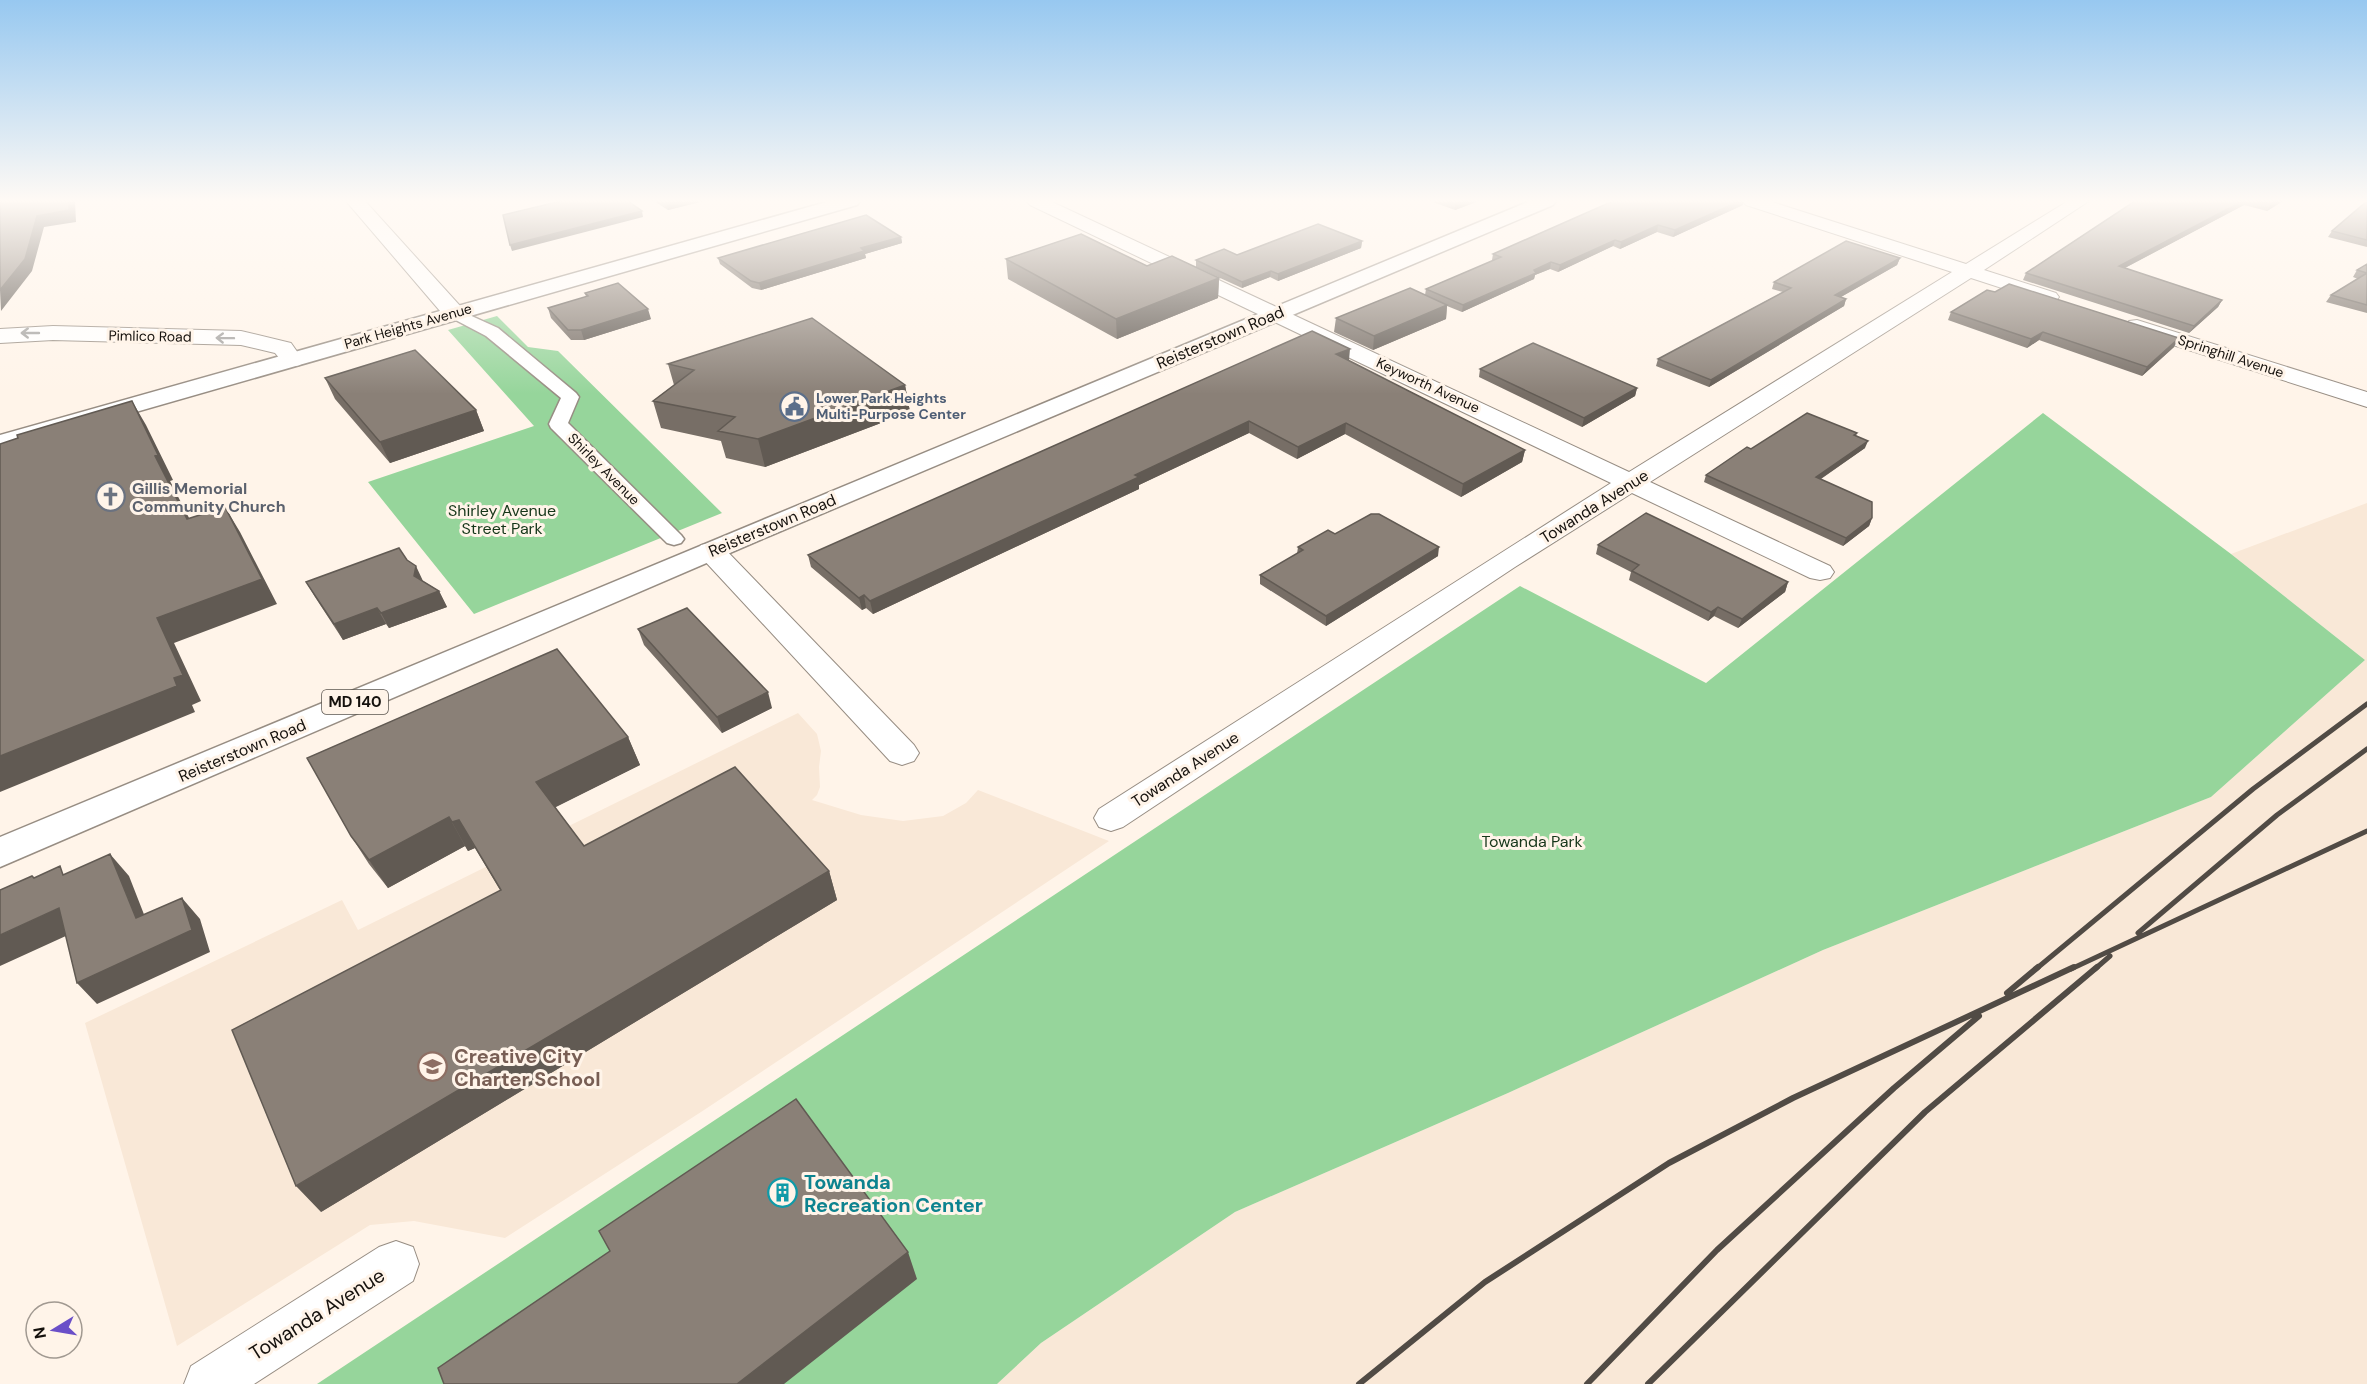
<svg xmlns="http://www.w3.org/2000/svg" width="2367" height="1384" font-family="'DM Sans',sans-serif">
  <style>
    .built { fill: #f9e8d7 }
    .green { fill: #96d59b }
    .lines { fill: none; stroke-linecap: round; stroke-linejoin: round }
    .pedestrian-casing { stroke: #978d83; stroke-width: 3 }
    .minor-casing { stroke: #978d83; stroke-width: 2 }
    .secondary-casing { stroke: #978d83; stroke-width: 3 }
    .primary-casing { stroke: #978d83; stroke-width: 3 }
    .pedestrian { fill: #fff; fill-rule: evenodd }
    .minor { fill: #fff; fill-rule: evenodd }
    .secondary { fill: #fff; fill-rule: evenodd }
    .primary { fill: #fff; fill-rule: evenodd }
    .rail-far1 { stroke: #514b45; stroke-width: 5 }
    .rail { stroke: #514b45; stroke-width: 6 }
    .wall { fill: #776e66 }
    .shaded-wall { fill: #615a53 }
    .building { fill: #8a8077; stroke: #615a53; stroke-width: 1.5 }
    .oneway { stroke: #a1a09e }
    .labels { text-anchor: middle; stroke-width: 6; stroke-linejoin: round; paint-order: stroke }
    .far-street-label { font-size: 14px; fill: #15110d; stroke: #fff4e9 }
    .far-service-label { font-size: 14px; font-weight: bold; fill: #4e5e75; stroke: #fff4e9; text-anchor: start }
    .shield { fill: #fff4e9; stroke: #5b554f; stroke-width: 1.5 }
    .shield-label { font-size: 15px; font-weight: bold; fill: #15110d }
    .street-label { font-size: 16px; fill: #15110d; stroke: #fff4e9 }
    .worship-label { font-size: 16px; font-weight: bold; fill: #5b616d; stroke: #fff4e9; text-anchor: start }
    .park-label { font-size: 16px; fill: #153619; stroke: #fff4e9 }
    .near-education-label { font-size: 20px; font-weight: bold; fill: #785e54; stroke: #fff4e9; text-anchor: start }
    .near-culture-label { font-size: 20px; font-weight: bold; fill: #0d838f; stroke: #fff4e9; text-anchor: start }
    .near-street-label { font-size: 20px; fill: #15110d; stroke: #fff4e9 }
  </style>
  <rect width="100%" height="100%" fill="#fff4e9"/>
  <path class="built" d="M2367 503V1384H997L1041 1343 1235 1212 1508 1093 1823 950 2211 797 2365 660 2231 554Z
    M798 713 817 734 821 751 819 767 820 787 817 795 812 800 861 815 903 821 943 816 966 803 978 790 1109 841 701 1112 505 1238 414 1221 370 1225 177 1346 85 1023 342 900 358 930Z"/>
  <path class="green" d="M497 316 528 347 558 351 722 513 474 614 368 482 534 426 448 330Z
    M2043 413 2231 554 2365 660 2211 797 1823 950 1508 1093 1235 1212 1041 1343 997 1384H317L1520 586 1706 683Z"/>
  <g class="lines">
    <defs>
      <path id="pedestrian" d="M454 308 498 328 576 393 579 397 568 423 681 535 684 539 681 543 674 545 667 543 551 428 549 424 561 398 486 336 448 316 446 313 448 310Z"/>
      <path id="minor" d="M346 201H365L462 308 465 313 462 318 454 319 446 318Z
        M1027 201H1050L1629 472 1952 272 1746 205 1743 201H1769L1966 264 2068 201H2089L1984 270 2056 293 2059 297 2056 301 2049 303 2042 301 1971 278 1650 482 1830 566 1834 572 1830 578 1820 580 1810 578 1632 493 1515 567 1123 827 1111 831 1099 827 1094 818 1099 809 1611 483 1030 205Z
        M2137 320 2367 392V407L2129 331 2126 326 2129 321Z
        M53 326 241 331 291 343 303 360 300 365C287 368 283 363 275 353L241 345 53 340 0 343V329Z
        M711 543 721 545 914 745 919 753 914 761 902 765 890 761 701 557 697 551 701 545Z
        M396 1241 413 1247 419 1264 413 1281 254 1384H184L191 1366 379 1247Z"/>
      <path id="secondary" d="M830 201H860L857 205 0 451V435Z"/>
      <path id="primary" d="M1530 201H1556L1553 205 774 534 0 867V837Z"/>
    </defs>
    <use href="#pedestrian" class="pedestrian-casing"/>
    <use href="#minor" class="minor-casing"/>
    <use href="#secondary" class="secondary-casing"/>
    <use href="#primary" class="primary-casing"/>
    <use href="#pedestrian" class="pedestrian"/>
    <use href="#minor" class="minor"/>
    <use href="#secondary" class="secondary"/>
    <use href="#primary" class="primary"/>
    <path class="rail-far1" d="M2138 933 2277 815 2367 749
      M2036 969 2253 789 2367 704
      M2071 969 2367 831
      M2095 969 2110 956"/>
    <path class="rail" d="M2007 993 2038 967
      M1359 1384 1485 1282 1669 1163 1793 1098 2074 967
      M1587 1384 1717 1250 1894 1088 1979 1016
      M1648 1384 1925 1112 2097 967"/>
  </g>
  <path class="wall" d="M654 201H704L668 210Z
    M1430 201H1479L1455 210Z
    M2135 201H2283L2267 211 2244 205 2125 268 2222 300 2218 307 2189 333 2023 280 2026 273Z
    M2367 201V247L2328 237 2332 231Z
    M1743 205 1673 237 1657 232 1620 249 1613 246 1558 272 1550 269 1535 275 1534 279 1462 312 1447 306 1446 319 1373 350 1334 332 1336 318 1425 295 1426 289 1493 261 1492 260 1493 254Z
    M901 237 902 243 865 254 866 258 761 290 752 288 720 264 718 258Z
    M1362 241 1361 248 1278 281 1270 277 1242 288 1196 267V260Z
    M1900 258 1897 265 1841 297 1846 299 1844 306 1709 387 1656 366 1658 359 1783 292 1772 289 1774 282Z
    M1006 259 1147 266 1219 278 1218 298 1117 339 1008 279Z
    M2367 264V313L2326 302 2331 295 2358 279 2353 277 2357 270Z
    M585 293 651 319 584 340H571L551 318 548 308 586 297Z
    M1951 312 2174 347 2142 376 2039 340 2027 348 1948 320Z
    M1348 360 1525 450 1522 462 1461 497 1345 434 1297 459 1249 433 1139 485V489L873 614 866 608 862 610 811 567 808 555Z
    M668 364 905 385 910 412 765 467 726 458 721 441 661 428 653 401 674 385Z
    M1480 369 1637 388 1635 396 1582 427 1479 377Z
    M325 378 476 410 484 431 390 463 335 399Z
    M1857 433 1856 436 1865 448 1821 479 1872 518 1869 526 1843 546 1704 482 1706 475 1751 449Z
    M1335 534 1438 556 1326 626 1260 584V575L1297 554 1298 547Z
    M1598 545 1788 582 1785 592 1738 628 1714 616 1708 621 1629 580 1631 572 1596 554Z
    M423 581 439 591 447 607 389 628 386 624 343 640 315 597 306 582Z
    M638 629 772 708 722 733 644 645Z
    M628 737 640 765 555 807 584 846 829 871 837 900 321 1212 500 890 475 848 468 851 465 846 388 888 369 864 351 836Z"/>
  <path class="shaded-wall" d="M69 201H75L76 222 44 227 32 271 1 311 0 290 37 216Z
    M674 201H704L668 210 666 203Z
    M1464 201H1479L1455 210V204Z
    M1740 201H1744L1743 205 1673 237 1675 230Z
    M2243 201H2246L2244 205 2115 273 2119 266Z
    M2277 201H2283L2267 211 2271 204Z
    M642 211 643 217 512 251 510 245Z
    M1658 225 1657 232 1620 249 1621 242Z
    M901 237 902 243 865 254 866 258 761 290 759 283 861 248Z
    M1615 240 1613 246 1558 272 1560 265Z
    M1362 241 1361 248 1278 281V274Z
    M1900 258 1897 265 1832 302 1835 295Z
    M1551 262 1550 269 1535 275 1534 279 1462 312 1463 305Z
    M1271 271 1270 277 1242 288V282Z
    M1219 278 1218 298 1117 339 1116 319Z
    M1846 299 1844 306 1709 387 1711 380Z
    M2222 300 2218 307 2189 333 2194 326Z
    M1447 305 1446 319 1373 350 1374 336Z
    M648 309 651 319 584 340 581 330Z
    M2043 332 2039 340 2027 348 2031 339Z
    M2179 338 2174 347 2142 376 2147 367Z
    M1350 349 1349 360 1335 366 1336 354Z
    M905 385 910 412 765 467 758 439Z
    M1637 388 1635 396 1582 427 1584 418Z
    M132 401 146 425 173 480 170 481 203 545 187 519 155 456Z
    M476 410 484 431 390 463 380 442Z
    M1249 421V433L1139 485V489L873 614 870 601Z
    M1346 423 1345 434 1297 459 1298 447Z
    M1868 441 1865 448 1813 484 1816 477Z
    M1525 450 1522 462 1461 497 1463 484Z
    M225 507 240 532 277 604 174 643 201 701 192 705 195 712 0 792V756L174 678 157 618Z
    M1872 518 1869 526 1843 546 1846 538Z
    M1439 547 1438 556 1326 626V616Z
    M416 566 423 581 414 576Z
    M1788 582 1785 592 1738 628 1742 619Z
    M439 591 447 607 389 628 381 613Z
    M864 595 866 608 862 610 859 598Z
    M1718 607 1714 616 1708 621 1711 612Z
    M377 608 386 624 343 640 334 624Z
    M768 692 772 708 722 733 717 717Z
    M628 737 640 765 550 810 536 782Z
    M449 817 465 846 388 888 369 860Z
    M459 820 475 848 468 851 452 822Z
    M110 854 129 876 154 940 136 918Z
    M829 871 837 900 321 1212 296 1186Z
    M182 898 200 919 210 952 97 1004 77 983Z
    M59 908 79 930 0 966V935Z
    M908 1252 917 1279 784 1384H737Z"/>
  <path class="building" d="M0 201H69V210L37 216 25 259 0 290Z
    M561 201H628L642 211 510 245 503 215Z
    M1447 201H1464L1455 204Z
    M1613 201H1740L1675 230 1658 225 1621 242 1615 240 1560 265 1551 262 1534 270 1536 273 1463 305 1426 289 1501 257 1493 254Z
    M2135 201H2243L2119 266 2222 300 2194 326 2026 273Z
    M2257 201H2277L2271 204Z
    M2367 201V240L2332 231Z
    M866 215 901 237 861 248 864 251 759 283 751 281 718 258Z
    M1318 224 1362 241 1278 274 1271 271 1242 282 1196 260 1224 249 1237 255Z
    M1081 234 1147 266 1172 256 1219 278 1116 319 1006 259Z
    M1846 241 1900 258 1835 295 1846 299 1711 380 1658 359 1791 288 1774 282Z
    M2367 264V305L2331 295 2367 273 2357 270Z
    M618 283 648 309 581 330H568L548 308 588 296 585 293Z
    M2009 284 2179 338 2147 367 2043 332 2031 339 1951 312 1987 290 1995 292Z
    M1410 288 1447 305 1374 336 1336 318Z
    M812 318 905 385 758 439 718 431 735 417 653 401 694 370 668 364Z
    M1312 331 1350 349 1336 354 1525 450 1463 484 1346 423 1298 447 1249 421 1135 475 1139 477 870 601 864 595 859 598 808 555Z
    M1533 343 1637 388 1584 418 1480 369Z
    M415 350 476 410 380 442 325 378Z
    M132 401 158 455 155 456 187 519 225 507 262 579 157 618 183 675 174 678 177 686 0 756V444L18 438 17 435Z
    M1807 413 1857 433 1854 435 1868 441 1816 477 1872 502V518L1846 538 1706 475 1747 447 1751 449Z
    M1646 513 1788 582 1742 619 1718 607 1711 612 1632 571 1639 565 1598 545Z
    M1371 514H1379L1439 547 1326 616 1260 575 1303 550 1298 547 1328 530 1335 534Z
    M399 548 407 560 416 566 414 576 439 591 381 613 377 608 334 624 306 582Z
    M687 608 768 692 717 717 638 629Z
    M557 649 628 737 536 782 584 846 735 767 829 871 296 1186 232 1030 501 890 459 820 452 822 449 817 369 860 351 836 307 758Z
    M110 854 136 918 182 898 192 930 77 983 59 908 0 935V890L32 876 34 878 60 866 63 875Z
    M796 1099 908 1252 737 1384H444L438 1368 610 1251 599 1231Z"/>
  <defs><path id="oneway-shaft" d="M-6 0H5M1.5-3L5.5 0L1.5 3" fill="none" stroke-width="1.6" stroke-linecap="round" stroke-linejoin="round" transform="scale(1.5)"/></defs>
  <g class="oneway">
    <use href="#oneway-shaft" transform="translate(30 333) rotate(180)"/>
    <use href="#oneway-shaft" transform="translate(225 338) rotate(-179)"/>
  </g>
  <linearGradient id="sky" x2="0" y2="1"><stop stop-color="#97c8f0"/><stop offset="0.51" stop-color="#fffaf5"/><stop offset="1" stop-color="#fffaf5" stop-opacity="0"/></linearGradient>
  <rect width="2367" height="394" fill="url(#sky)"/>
  <defs>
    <symbol id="civic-ring" viewBox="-11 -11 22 22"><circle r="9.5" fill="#fff4e9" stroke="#5c6f8a" stroke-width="1.5"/><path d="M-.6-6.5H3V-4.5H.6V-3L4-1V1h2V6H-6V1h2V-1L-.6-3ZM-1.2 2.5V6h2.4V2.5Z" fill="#5c6f8a"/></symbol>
    <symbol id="church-ring" viewBox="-11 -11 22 22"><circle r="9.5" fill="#fff4e9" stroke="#6b7280" stroke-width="1.5"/><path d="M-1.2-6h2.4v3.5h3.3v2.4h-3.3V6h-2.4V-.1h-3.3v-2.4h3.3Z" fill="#6b7280"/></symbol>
    <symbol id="school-ring" viewBox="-11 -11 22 22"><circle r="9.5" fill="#fff4e9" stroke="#8d6e63" stroke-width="1.5"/><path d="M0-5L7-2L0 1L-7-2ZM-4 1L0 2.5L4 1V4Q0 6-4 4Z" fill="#8d6e63"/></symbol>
    <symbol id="building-ring" viewBox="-11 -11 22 22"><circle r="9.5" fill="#fff4e9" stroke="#0f9aa8" stroke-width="1.5"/><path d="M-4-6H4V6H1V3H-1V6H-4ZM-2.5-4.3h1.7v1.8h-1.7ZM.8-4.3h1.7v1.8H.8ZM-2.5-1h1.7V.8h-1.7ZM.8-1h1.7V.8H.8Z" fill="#0f9aa8"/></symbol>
  </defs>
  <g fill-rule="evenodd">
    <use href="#civic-ring" x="778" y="390" width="33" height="33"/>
    <use href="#church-ring" x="94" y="480" width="33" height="33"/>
    <use href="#school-ring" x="416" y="1050" width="33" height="33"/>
    <use href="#building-ring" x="766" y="1176" width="33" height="33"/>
  </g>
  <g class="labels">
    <g class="far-street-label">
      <text transform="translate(408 326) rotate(-16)" y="5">Park Heights Avenue</text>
      <text transform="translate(150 336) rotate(1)" y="5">Pimlico Road</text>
      <text transform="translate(2231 356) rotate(18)" y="5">Springhill Avenue</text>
      <text transform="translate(1428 385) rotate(25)" y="5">Keyworth Avenue</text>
      <text transform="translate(604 469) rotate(45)" y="5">Shirley Avenue</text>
    </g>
    <g class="far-service-label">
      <text x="816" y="403">Lower Park Heights<tspan x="816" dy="16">Multi-Purpose Center</tspan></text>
    </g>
    <rect class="shield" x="322" y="690" width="66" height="24" rx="4.5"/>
    <g class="shield-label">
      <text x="355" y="707">MD 140</text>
    </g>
    <g class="street-label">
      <text transform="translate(1220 337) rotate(-23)" y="6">Reisterstown Road</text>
      <text transform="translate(1594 506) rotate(-32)" y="6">Towanda Avenue</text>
      <text transform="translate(772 525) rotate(-23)" y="6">Reisterstown Road</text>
      <text transform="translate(242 750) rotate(-23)" y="6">Reisterstown Road</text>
      <text transform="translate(1185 769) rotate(-33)" y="6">Towanda Avenue</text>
    </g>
    <g class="worship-label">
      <text x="132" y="494">Gillis Memorial<tspan x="132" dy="18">Community Church</tspan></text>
    </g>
    <g class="park-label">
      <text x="502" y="516">Shirley Avenue<tspan x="502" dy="18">Street Park</tspan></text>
      <text x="1532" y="847">Towanda Park</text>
    </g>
    <g class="near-education-label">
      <text x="454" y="1063">Creative City<tspan x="454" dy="23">Charter School</tspan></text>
    </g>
    <g class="near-culture-label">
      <text x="804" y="1189">Towanda<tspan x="804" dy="23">Recreation Center</tspan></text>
    </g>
    <g class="near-street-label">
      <text transform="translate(317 1314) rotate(-32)" y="7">Towanda Avenue</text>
    </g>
  </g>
  <g transform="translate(54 1330) rotate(259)"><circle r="28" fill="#fff4e9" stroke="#a19991" stroke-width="1.5"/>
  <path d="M0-4.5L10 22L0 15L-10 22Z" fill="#6a4fc8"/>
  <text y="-9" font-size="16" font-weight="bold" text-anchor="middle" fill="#15110d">N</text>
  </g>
</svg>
